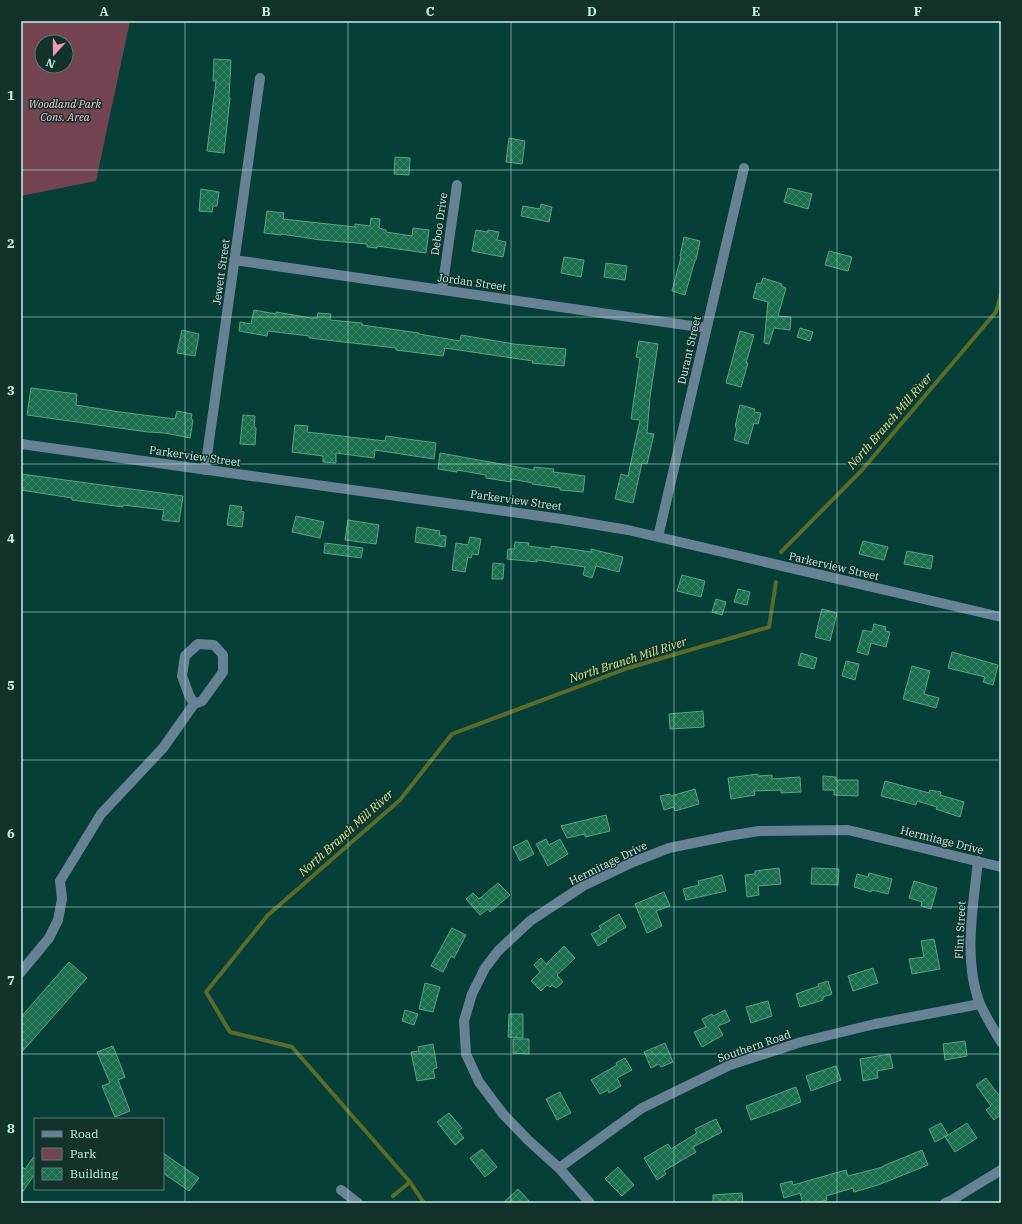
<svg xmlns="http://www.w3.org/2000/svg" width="1022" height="1224" font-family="'IBM Plex Serif',serif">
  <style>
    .park { fill: #734552; fill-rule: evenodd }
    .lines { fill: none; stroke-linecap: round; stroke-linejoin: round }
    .stream { stroke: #5b6b2a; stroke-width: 4 }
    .building { fill: url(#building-cross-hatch); stroke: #58a47f }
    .minor { stroke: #678195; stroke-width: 10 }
    .grid { fill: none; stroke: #c4f0e7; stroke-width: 1; stroke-opacity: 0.55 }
    .labels { text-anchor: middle; stroke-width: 3; stroke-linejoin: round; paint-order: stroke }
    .park-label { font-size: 11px; font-style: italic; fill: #ffc1d2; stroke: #13322c }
    .street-label { font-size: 11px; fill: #c4f0e7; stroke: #13322c }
    .water-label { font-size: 12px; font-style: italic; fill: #d3ed8f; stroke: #13322c }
    .neatline { fill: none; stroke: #c4f0e7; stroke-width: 1.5 }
    .grid-label { font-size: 13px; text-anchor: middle; font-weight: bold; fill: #c4f0e7 }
  </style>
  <defs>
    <pattern id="building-cross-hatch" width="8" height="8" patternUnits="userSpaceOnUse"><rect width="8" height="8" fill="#1c6e4c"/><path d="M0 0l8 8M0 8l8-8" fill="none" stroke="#3b8366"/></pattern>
  </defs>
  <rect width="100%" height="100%" fill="#053f37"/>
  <path class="park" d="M21 21H130L96 181 21 196ZM42 42H66V66H42Z"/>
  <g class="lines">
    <path class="stream" d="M781 552 862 470 996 312 1001 294
      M393 1196 410 1182
      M424 1203 410 1182 292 1047 230 1032 206 992 268 915 400 800 452 734 628 668 769 627 776 582"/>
  </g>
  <path class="building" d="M214 59 231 60 229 97 230 98 224 153 207 151 216 81H213Z
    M509 138 525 141 522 164 506 162Z
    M395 157 410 158 409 175 394 174Z
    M788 188 812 194 808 209 784 202Z
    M201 189 219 192 217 206H213L212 212 199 211Z
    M541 204 552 207 549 222 521 216 523 206 540 209Z
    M267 211 284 213 283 219 355 227V224L370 226 371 218 380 219 379 228 386 230V232L412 236 413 228 429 230 426 253 377 246V248L367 247V244L321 240 281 234V235L264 233Z
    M476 230 487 232 488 230 499 232 497 240 506 242 503 257 472 251Z
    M684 237 700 241 696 260H695L685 295 672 291 681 257 680 256Z
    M829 251 852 257 848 271 825 265Z
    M564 257 584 260 581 277 561 273Z
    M606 263 627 266 625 280 604 277Z
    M763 278 782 284 781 286 786 288 778 316 791 317 790 330 774 328 769 344 764 343 768 302 753 298 757 283 761 284Z
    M254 310 276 314V312L311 318H317L318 313 331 314 330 320 362 323V325L419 333V334L460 341 461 335 514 344 566 349 564 366 532 363 533 361 445 348 443 356 396 350V348L309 338V336L268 331 267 336 239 331 240 322 251 324Z
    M800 328 813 332 810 341 797 337Z
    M182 330 199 334 195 356 177 353Z
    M740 331 754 335 746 363H748L741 387 726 383Z
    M639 341 658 344 650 397 647 433 654 434 647 464 642 463 633 503 615 499 621 474 628 476 640 420 631 419 640 358 636 357Z
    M31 388 77 394 76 405 120 412 175 419 177 411 192 414 191 419 193 420 190 438 165 433 148 432 27 415Z
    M740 405 755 409 754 412 761 413 758 424 754 423 748 444 734 440 737 428 735 427Z
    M243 415 255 416 254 427 256 428 255 445 240 444Z
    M295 425 308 426 307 432 385 441 386 436 436 443 434 459 375 450 374 458 336 453V463L323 462V456L292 452Z
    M440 453 534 470V467L554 469 553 472 585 476 583 492 560 490V488L532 484 533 483 511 479V482L486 478V475L457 470V472L438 469Z
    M21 474 183 496 179 522 162 520 164 510 123 505V507L72 500V498L21 490Z
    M230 505 242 507 241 511 244 512 242 527 227 525Z
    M296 516 324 522 320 538 292 532Z
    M348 520 379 525 376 544 345 540Z
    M417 527 440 531 439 535 446 536 445 547 415 542Z
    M470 537 481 539 478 555 472 554 471 558 468 557 465 572 452 570 456 543 468 545Z
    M863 541 888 547 884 560 859 554Z
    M515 542 529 543 528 546 551 549V546L591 552V549L623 557 619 572 596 566 592 578 583 575 585 567 537 560V562L507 559 508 549H514Z
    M325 543 363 548 361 558 324 553Z
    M907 551 933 556 931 569 904 564Z
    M493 563 504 564 503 579H492Z
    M682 575 705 581 701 597 677 591Z
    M738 589 750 592 747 605 734 602Z
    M716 599 726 602 722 615 712 612Z
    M822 609 837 613 830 641 815 637Z
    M874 624 886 627 885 631 890 632 886 647 871 643 868 655 857 652 863 630 872 632Z
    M952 652 998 665 993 685 983 682 985 677 948 668Z
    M801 653 817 658 814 669 798 665Z
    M846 661 859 664 855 680 842 676Z
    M912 666 930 671 924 694 939 698 936 708 903 699Z
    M703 711 704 727 670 729 669 714Z
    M758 774V776L772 775V779L800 777 801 792 781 793V790L754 791 755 795 731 799 728 778Z
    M823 776 836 777V780H858V796L834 795V790H823Z
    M885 781 929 793 930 790 941 792 940 795 964 802 960 817 936 809 937 807 917 801 916 805 881 796Z
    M695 789 699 804 675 811 674 807 664 810 660 796 670 794 671 796Z
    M606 815 610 831 585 837V834L567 838 561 826Z
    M546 839 549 845 560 839 568 854 548 866 536 844Z
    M527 840 534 854 520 861 513 847Z
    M779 868 781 884 758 886 759 895 747 897 745 875 755 874V871Z
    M812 868 839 869 838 885 811 884Z
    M869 873 892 879 888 894 872 890 871 892 854 887 857 874 868 877Z
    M722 875 726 891 686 900 683 889 699 885 698 881Z
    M914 881 937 888 931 909 921 906 922 902 909 898Z
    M498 883 510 895 490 912 488 909 480 915 466 899 473 893 479 899Z
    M664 892 670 906 656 911 662 926 647 933 635 904Z
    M619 914 626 927 606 939 607 941 598 946 591 934 601 929 599 926Z
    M452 928 466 935 454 958 451 956 443 972 431 966Z
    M934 939 940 969 912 974 909 959 924 957 921 941Z
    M564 946 575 958 557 975 563 982 556 988 552 985 550 987 547 985 541 991 531 981 540 972 534 965 541 958 547 965V963Z
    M69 962 87 978 21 1053V1017Z
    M873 968 878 983 853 991 848 976Z
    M828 981 832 994 823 997V1000L800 1007 796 994 819 986 818 984Z
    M425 983 440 987 433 1012 419 1009Z
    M768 1001 772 1016 751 1023 746 1007Z
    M405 1010 418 1014 414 1025 402 1021Z
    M725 1010 730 1021 718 1026 723 1035 702 1047 694 1032 706 1027 702 1019 712 1014 713 1016Z
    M509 1014H523V1038L508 1037Z
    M513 1039H529V1054L513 1053Z
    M965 1041 967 1056 945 1060 943 1044Z
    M665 1043 673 1062 661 1067 659 1064 651 1068 644 1052Z
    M433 1044 437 1068 433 1069 435 1078 417 1081 411 1052 419 1051 418 1047Z
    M113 1046 125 1077 118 1080 130 1111 115 1117 102 1086 110 1083 97 1052Z
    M890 1054 893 1068 877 1071 878 1078 863 1081 860 1059Z
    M625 1058 632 1070 617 1078 621 1086 609 1093 608 1090 600 1094 591 1080 617 1065 616 1063Z
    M836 1066 841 1080 811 1091 806 1076Z
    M986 1078 1001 1098V1119L999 1116 994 1120 986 1110 991 1106 976 1085Z
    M796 1087 801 1102 751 1120 746 1106Z
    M560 1092 571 1113 557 1120 546 1099Z
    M449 1113 462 1128 458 1131 464 1138 455 1145 437 1122Z
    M716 1119 722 1132 693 1147 696 1152 664 1171 666 1174 657 1180 644 1158 668 1144 671 1149 697 1133 695 1129Z
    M941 1123 948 1135 935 1142 929 1129Z
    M967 1123 977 1138 955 1152 945 1137Z
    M482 1149 497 1167 485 1177 470 1158Z
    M922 1150 928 1165 878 1185 854 1192 853 1188 826 1196 827 1200 816 1203H803L800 1193 784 1198 780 1184 792 1181 793 1185 846 1170 848 1176 883 1167V1166Z
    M163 1153 199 1178 189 1191 163 1173Z
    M35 1155V1174L21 1194V1166L25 1169Z
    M618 1167 634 1185 622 1196 605 1179Z
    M518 1189 531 1203H503Z
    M742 1193 743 1203H713V1195Z"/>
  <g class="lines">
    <path class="minor" d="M234 260 706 328
      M442 290 457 185
      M21 444 562 519 628 530 1001 617
      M205 470 260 78
      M658 537 744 168
      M978 861C973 906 963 961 980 1004 986 1017 994 1030 1001 1042
      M21 972 49 938 58 920 62 899 60 881 101 814 163 748 194 704 202 701 223 672V655L214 645 198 644 185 656 182 676 189 695 194 704
      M559 1168 642 1108 730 1065 801 1042 875 1024 980 1004
      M341 1190 358 1203
      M590 1203 559 1168 528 1140 503 1114 479 1082 466 1054 464 1021 472 994 485 968 498 951 530 921 583 886 633 862 669 848 728 836 759 831 848 830 1001 867
      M945 1203 952 1200 1001 1170"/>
  </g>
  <path class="grid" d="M185 21V1203M348 21V1203M511 21V1203M674 21V1203M837 21V1203M21 170H1001M21 317H1001M21 464H1001M21 612H1001M21 760H1001M21 907H1001M21 1054H1001"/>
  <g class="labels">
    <g class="park-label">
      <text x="65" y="108">Woodland Park<tspan x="65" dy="13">Cons. Area</tspan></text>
    </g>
    <g class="street-label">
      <text transform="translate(439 224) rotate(-82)" y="4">Deboo Drive</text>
      <text transform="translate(221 272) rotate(-82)" y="4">Jewett Street</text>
      <text transform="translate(472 282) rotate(8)" y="4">Jordan Street</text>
      <text transform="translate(689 350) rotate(-77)" y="4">Durant Street</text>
      <text transform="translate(195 456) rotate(8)" y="4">Parkerview Street</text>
      <text transform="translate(516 500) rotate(8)" y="4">Parkerview Street</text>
      <text transform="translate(834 566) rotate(13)" y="4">Parkerview Street</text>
      <text transform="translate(942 840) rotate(14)" y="4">Hermitage Drive</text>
      <text transform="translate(608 863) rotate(-26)" y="4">Hermitage Drive</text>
      <text transform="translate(960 930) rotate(-87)" y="4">Flint Street</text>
      <text transform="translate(754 1046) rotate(-19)" y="4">Southern Road</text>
    </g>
    <g class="water-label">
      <text transform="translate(890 421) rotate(-49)" y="4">North Branch Mill River</text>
      <text transform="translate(628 660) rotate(-18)" y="4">North Branch Mill River</text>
      <text transform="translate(346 833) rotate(-42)" y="4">North Branch Mill River</text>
    </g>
  </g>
  <rect width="1022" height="1224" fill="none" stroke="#13322c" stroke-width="44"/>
  <rect x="34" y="1118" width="130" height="72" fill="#13322c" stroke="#5a7e77"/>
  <rect x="42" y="1131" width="20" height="6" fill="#678195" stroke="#5a7e77"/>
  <text x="70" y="1138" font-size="12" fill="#c4f0e7">Road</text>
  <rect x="42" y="1148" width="20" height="12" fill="#734552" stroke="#5a7e77"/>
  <text x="70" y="1158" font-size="12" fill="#c4f0e7">Park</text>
  <rect x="42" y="1168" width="20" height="12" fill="url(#building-cross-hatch)" stroke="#5a7e77"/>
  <text x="70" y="1178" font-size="12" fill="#c4f0e7">Building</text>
  <g transform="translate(54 54) rotate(201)"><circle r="19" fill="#13322c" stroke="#5a7e77"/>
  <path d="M0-3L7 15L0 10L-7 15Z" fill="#f19ab3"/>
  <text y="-6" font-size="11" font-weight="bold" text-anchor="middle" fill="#c4f0e7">N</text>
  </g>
  <rect x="22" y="22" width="978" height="1180" class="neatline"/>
  <g class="grid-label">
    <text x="104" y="16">A</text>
    <text x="266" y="16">B</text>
    <text x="430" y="16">C</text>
    <text x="592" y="16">D</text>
    <text x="756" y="16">E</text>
    <text x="918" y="16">F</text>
    <text x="11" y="100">1</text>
    <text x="11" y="248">2</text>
    <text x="11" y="395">3</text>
    <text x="11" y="543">4</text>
    <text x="11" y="690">5</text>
    <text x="11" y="838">6</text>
    <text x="11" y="985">7</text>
    <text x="11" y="1133">8</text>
  </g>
</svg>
